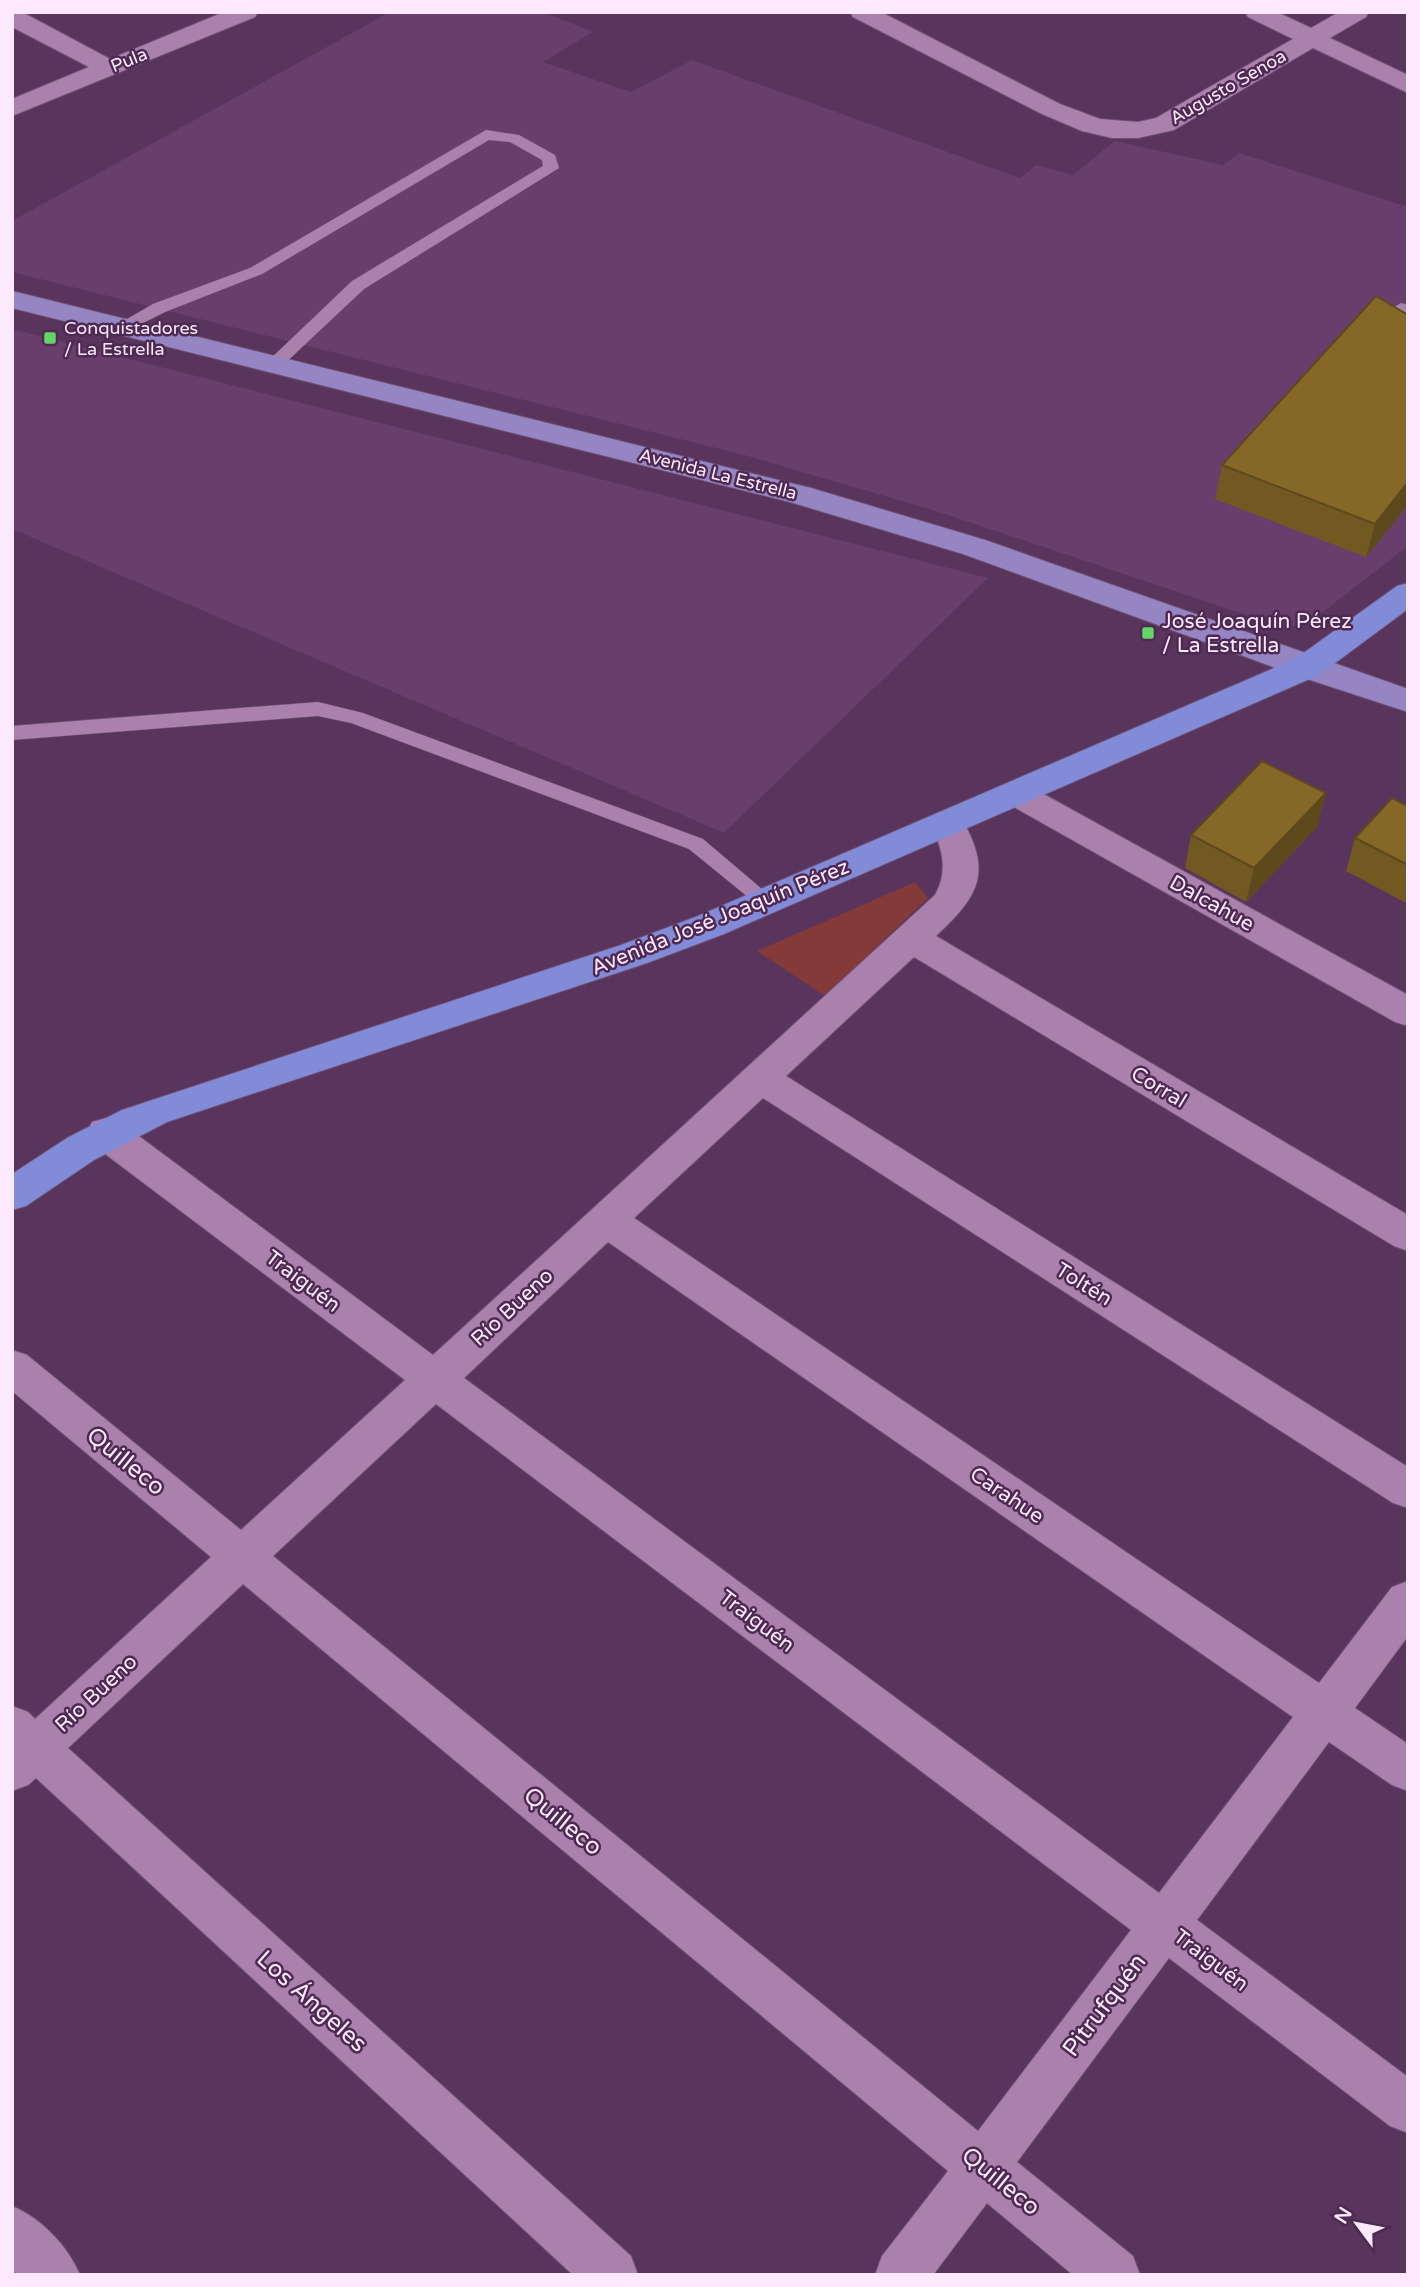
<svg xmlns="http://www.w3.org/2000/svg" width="1420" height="2287" font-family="'Varela Round',sans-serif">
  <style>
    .built { fill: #683e6c }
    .green { fill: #833a38 }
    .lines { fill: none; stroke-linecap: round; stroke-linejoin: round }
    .lane-casing { stroke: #6f5072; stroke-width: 1 }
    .street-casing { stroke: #6f5072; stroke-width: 2 }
    .secondary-casing { stroke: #6f5072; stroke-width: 2 }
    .primary-casing { stroke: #6f5072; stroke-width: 2 }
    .lane { fill: #aa80ad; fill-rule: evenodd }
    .street { fill: #aa80ad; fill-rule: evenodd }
    .secondary { fill: #9586c3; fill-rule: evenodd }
    .primary { fill: #818bd8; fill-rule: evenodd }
    .wall { fill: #725922 }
    .shaded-wall { fill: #5d491c }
    .building { fill: #856828; stroke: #5d491c; stroke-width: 2 }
    .poi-dot { fill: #65d467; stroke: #4e2952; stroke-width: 2.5 }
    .labels { text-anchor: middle; stroke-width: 5; stroke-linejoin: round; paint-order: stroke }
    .far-street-label { font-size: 18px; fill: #fce9fd; stroke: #4e2952 }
    .far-poi-label { font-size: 18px; fill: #fce9fd; stroke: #4e2952; text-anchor: start }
    .poi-label { font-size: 21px; fill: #fce9fd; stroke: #4e2952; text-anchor: start }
    .street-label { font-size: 21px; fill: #fce9fd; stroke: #4e2952 }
    .near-street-label { font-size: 24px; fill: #fce9fd; stroke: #4e2952 }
  </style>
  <rect width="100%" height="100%" fill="#59345d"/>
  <path class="built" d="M390 12H543L593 32 543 62 631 92 692 60 1020 178 1036 165 1073 175 1115 141 1223 165 1239 153 1408 207V546L1310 622 1285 628 939 512 744 455 12 272V221Z
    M12 329 988 578 724 833 12 529Z"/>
  <path class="green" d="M915 882 928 898 825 996 757 951Z"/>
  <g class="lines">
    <defs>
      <path id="lane" d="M486 130 519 135 555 155 559 168 364 289 281 367H269L266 363 352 281 543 166 542 160 510 142 489 140 262 274 165 312 129 330 123 331 115 326 153 304 250 268Z
        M1401 303 1408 305V316L1393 308Z
        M318 702 363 713 703 839 776 901 773 906 766 909 759 906 689 849 351 723 318 716 12 740V726Z"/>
      <path id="street" d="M12 12H22L110 59 224 12H258L255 17 12 116V99L89 67 12 27Z
        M850 12H881L1060 104 1100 119 1138 122 1156 118 1293 39 1248 17 1245 12H1277L1311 28 1339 12H1369L1366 17 1330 38 1408 75V93L1313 48 1174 130 1138 138H1112L1082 131 1042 114 853 17Z
        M1017 782 1029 786 1408 995V1026L1395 1022 1005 802 1000 794 1005 786Z
        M947 811 959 814C993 871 981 894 936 936L1408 1215V1251L1394 1246 914 957 786 1076 1408 1467V1508L1393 1503 763 1098 634 1218 1319 1683 1392 1587 1408 1581V1636L1355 1708 1408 1744V1791L1392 1785 1329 1742 1197 1920 1408 2077V2133L1390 2126 1169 1958 1017 2162 1133 2256 1140 2275H1073L987 2203 933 2275H875L882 2256 948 2171 243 1584 68 1748 631 2256 638 2275H573L36 1778 28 1785 12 1791V1706L28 1712 35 1719 211 1557 12 1391V1350L27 1355 241 1530 405 1380 92 1144 87 1133 92 1122 106 1118 120 1122 433 1355 935 895C949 870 942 847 930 823L935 814ZM608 1242 1293 1717 1159 1893 464 1378ZM436 1404 1131 1930 978 2131 273 1556Z
        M12 2206C41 2218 68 2246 80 2275H17L12 2270Z"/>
      <path id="secondary" d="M12 291 811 488 985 540 1408 689V712L1295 675 963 554 790 502 12 308Z"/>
      <path id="primary" d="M1408 583V609L1319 675 724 934 647 963 167 1122 94 1160 26 1206 12 1210V1174L67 1138 122 1110 621 945 698 916 1295 659 1397 586Z"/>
    </defs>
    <use href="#lane" class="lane-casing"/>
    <use href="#street" class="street-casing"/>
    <use href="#secondary" class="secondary-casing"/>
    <use href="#primary" class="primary-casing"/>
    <use href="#lane" class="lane"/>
    <use href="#street" class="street"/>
    <use href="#secondary" class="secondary"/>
    <use href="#primary" class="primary"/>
  </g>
  <path class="wall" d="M1222 465 1408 505 1366 557 1215 499Z
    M1326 793 1317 827 1246 902 1185 868 1191 835Z
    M1408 806V904L1346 871 1355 838Z"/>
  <path class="shaded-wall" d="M1408 482V505L1366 557 1375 524Z
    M1326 793 1317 827 1246 902 1254 868Z"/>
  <path class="building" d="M1376 296 1408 315V482L1375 524 1222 465Z
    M1262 761 1326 793 1254 868 1191 835Z
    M1392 798 1408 806V865L1355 838Z"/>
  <g class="poi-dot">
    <rect x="43" y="331" width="14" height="14" rx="3.5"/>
    <rect x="1141" y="626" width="14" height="14" rx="3.5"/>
  </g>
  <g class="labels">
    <g class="far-street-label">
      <text transform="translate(129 60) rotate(-22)" y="6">Pula</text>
      <text transform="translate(1228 87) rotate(-30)" y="6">Augusto Senoa</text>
      <text transform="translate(718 474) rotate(14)" y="6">Avenida La Estrella</text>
    </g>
    <g class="far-poi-label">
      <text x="64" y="334">Conquistadores<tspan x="64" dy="21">/ La Estrella</tspan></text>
    </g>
    <g class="poi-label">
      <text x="1162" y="628">José Joaquín Pérez<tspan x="1162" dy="24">/ La Estrella</tspan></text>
    </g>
    <g class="street-label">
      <text transform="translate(1212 903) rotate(29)" y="7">Dalcahue</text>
      <text transform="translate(720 917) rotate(-22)" y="7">Avenida José Joaquín Pérez</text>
      <text transform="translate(1159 1087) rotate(31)" y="7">Corral</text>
      <text transform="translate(303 1281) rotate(37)" y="7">Traiguén</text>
      <text transform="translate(1084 1284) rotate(32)" y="7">Toltén</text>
      <text transform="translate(512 1307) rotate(-43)" y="7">Río Bueno</text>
      <text transform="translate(1007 1495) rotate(34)" y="7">Carahue</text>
      <text transform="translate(757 1621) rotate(37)" y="7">Traiguén</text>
      <text transform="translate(96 1693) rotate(-43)" y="7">Río Bueno</text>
      <text transform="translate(1211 1960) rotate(37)" y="7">Traiguén</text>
    </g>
    <g class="near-street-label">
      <text transform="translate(126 1461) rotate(39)" y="8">Quilleco</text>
      <text transform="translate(563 1821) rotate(39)" y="8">Quilleco</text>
      <text transform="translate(312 2001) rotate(42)" y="8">Los Ángeles</text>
      <text transform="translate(1104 2005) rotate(-53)" y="8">Pitrufquén</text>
      <text transform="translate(1001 2181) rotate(39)" y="8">Quilleco</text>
    </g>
  </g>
  <rect width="1420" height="2287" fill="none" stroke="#fce9fd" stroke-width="28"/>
  <g transform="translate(1357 2224) rotate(302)" stroke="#4e2952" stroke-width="5" paint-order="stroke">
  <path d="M0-5L12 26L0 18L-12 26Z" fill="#fce9fd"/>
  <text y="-10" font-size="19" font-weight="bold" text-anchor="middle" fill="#fce9fd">N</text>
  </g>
</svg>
